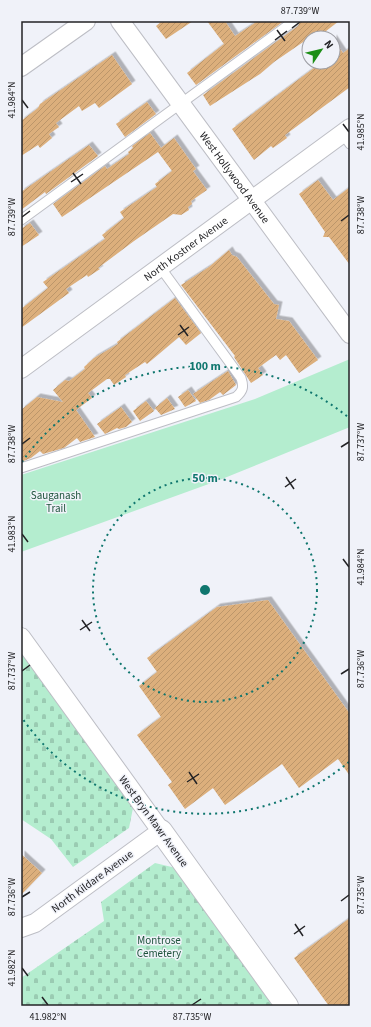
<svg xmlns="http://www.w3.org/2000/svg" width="371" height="1027" font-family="'Source Sans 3',sans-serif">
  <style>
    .cemetery { fill: url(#cemetery-stones) }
    .green { fill: #b4edcf }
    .building { fill: url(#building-hatch); filter: url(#shadow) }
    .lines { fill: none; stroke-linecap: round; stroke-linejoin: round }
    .lane-casing { stroke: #bdbec5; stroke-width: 11 }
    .street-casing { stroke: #bdbec5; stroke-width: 20 }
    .secondary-casing { stroke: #bdbec5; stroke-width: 24 }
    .lane { stroke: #fff; stroke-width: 9 }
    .street { stroke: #fff; stroke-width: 18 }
    .secondary { stroke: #fff; stroke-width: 22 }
    .ticks { fill: none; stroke: #232326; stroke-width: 1.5 }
    .ring { fill: none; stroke: #0f766e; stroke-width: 2; stroke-dasharray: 2 4 }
    .labels { text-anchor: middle; stroke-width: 3; stroke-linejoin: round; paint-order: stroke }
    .street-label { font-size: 11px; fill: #232326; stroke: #f0f2f9 }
    .park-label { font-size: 11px; fill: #1e533c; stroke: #f0f2f9 }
    .centre { fill: #0f766e; stroke: #f0f2f9; stroke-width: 2 }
    .ring-label { font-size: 12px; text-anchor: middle; font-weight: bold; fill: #0f766e; stroke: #f0f2f9; stroke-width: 3; stroke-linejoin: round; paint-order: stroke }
    .neatline { fill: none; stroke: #232326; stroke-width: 1.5 }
    .ticks-label { font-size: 10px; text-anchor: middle; fill: #232326 }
  </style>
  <defs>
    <pattern id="cemetery-stones" width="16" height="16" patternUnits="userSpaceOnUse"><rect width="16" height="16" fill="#b4edcf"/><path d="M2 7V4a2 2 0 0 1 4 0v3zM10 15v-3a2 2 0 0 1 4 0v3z" fill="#9acbb2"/></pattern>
    <pattern id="building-hatch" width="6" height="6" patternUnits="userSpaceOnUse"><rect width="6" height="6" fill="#dcaf7c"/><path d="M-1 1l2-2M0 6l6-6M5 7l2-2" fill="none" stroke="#bc966b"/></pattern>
    <filter id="shadow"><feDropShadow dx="3.5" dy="-3.5" stdDeviation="0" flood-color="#0004"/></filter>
  </defs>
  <rect width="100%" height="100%" fill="#f0f2f9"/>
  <path class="cemetery" d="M21 650 133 808 129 828 73 867 51 839 21 819Z
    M155 863 176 868 275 1006H21V978L104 921 101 902Z"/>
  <path class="green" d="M350 359V427L217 481 21 552V475L255 399Z"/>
  <path class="building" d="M162 21H193L166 39 156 26Z
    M207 21H225L235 36 258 21H284L196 85 187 73 224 44Z
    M300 21H339L317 38H309L274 62 260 74 210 106 203 95 298 26Z
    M333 38 343 53 350 48V87L285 135 287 138 273 148 271 146 254 160 232 129 322 62H333Z
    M112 55 132 84 99 108 95 103 82 111 79 106 56 123 59 127 49 134 52 138 40 148 38 145 21 156V121L38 108 40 104Z
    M147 102 156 114 125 137 116 124Z
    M150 133 161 148 174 138 196 169 193 171 207 190 191 201 192 204 188 207 189 210 181 215 173 214 134 241 98 268 100 269 88 277 87 275 66 289 69 293 21 328V309L48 288 43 282 105 239 102 235 124 218 120 212 157 187 155 184 172 171 158 152 62 217 53 204 105 166 107 169 129 154 128 152 133 148 132 146Z
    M89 145 98 156 46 194 45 192 21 210V192Z
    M318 180 333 200 350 187V265L329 237H323L325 232 299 194Z
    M30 223 39 235 21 247V229Z
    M229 250 232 255 237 257 274 304 279 305 276 319 289 321 318 360 299 373 286 355 280 360 276 355 258 368 263 375 251 383 234 357 235 356 181 285 209 267Z
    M175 298 201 333 186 345 179 337 147 364 145 362 125 375 126 377 114 385 110 379H107L88 393 92 398 76 410 95 437 80 442 77 438 64 448 43 454 40 451 31 458 21 462V410L37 397 63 402 53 390 65 380 69 381 85 369 84 367 94 358 118 344 117 342Z
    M228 371 236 385 223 395 220 392 209 400 200 403 193 394Z
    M188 390 196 401 185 407 178 397Z
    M167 398 175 409 161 415 155 408Z
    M146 401 154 411 140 421 133 411Z
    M121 407 132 422 126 427 119 429 117 428 105 434 97 424Z
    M268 600 350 714V776L338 759 299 788 282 764 225 805 213 788 185 809 168 785 172 782 137 735 161 717 139 686 157 672 147 658 217 607Z
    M21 854 42 873 21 895Z
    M350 918V1006H329L294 958Z"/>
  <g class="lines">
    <defs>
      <path id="lane" d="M342 133 350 144
        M21 220 294 21
        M21 468 236 397C243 391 244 387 241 378L160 267"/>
      <g id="street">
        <path id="s1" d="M120 21 350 334"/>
        <path d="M21 67 86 21"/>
        <path id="s2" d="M21 369 350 128"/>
        <path d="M21 637 161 831 35 923 21 928"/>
      </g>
      <path id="secondary" d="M161 831 287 1006"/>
    </defs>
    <use href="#lane" class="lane-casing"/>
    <use href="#street" class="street-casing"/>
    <use href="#secondary" class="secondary-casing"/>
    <use href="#lane" class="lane"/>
    <use href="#street" class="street"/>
    <use href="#secondary" class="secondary"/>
  </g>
  <path class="ticks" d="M292 28 300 22M277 30 285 41M275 40 287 31M22 100 28 108M343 124 349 132M73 173 81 184M71 182 83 174M22 217 30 211M341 221 349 215M180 325 188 336M178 335 189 327M22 444 30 438M341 447 349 442M286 477 294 489M285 487 296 479M22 534 28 542M343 559 349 567M82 620 90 631M80 630 92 622M22 671 30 665M341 674 349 669M189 772 197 784M187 782 199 774M22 897 30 892M341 901 349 895M295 924 303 936M294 934 305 926M22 968 28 976M42 997 48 1005M192 1005 201 999"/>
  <g class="ring">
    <circle cx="205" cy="590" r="112"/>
    <path d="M349 762A224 224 0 0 1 22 718M22 462A224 224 0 0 1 349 418"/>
  </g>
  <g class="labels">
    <g class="street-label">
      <text dy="4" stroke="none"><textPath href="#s1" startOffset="194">West Hollywood Avenue</textPath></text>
      <text dy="4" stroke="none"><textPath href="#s2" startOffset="204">North Kostner Avenue</textPath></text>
      <text transform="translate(154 821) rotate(54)" y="4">West Bryn Mawr Avenue</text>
      <text transform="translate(92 881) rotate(-36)" y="4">North Kildare Avenue</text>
    </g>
    <g class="park-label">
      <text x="56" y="499">Sauganash<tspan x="56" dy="13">Trail</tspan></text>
      <text x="159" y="944">Montrose<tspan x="159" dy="13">Cemetery</tspan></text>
    </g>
  </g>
  <circle cx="205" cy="590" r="6" class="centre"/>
  <g class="ring-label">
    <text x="205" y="370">100 m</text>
    <text x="205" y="482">50 m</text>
  </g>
  <rect width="371" height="1027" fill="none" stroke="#f0f2f9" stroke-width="44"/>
  <g transform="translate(321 50) rotate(55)"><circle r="19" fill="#f0f2f9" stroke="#9e9fa5"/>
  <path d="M0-3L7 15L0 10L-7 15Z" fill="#1d8e16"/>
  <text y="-6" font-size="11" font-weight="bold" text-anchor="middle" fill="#232326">N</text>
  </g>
  <rect x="22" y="22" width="327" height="983" class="neatline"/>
  <g class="ticks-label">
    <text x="300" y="14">87.739°W</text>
    <text transform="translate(11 100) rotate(-90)" y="4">41.984°N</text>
    <text transform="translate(360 132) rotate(-90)" y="4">41.985°N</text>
    <text transform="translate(360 215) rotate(-90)" y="4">87.738°W</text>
    <text transform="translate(11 217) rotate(-90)" y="4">87.739°W</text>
    <text transform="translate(360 442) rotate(-90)" y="4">87.737°W</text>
    <text transform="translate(11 444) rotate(-90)" y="4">87.738°W</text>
    <text transform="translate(11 534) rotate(-90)" y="4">41.983°N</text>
    <text transform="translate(360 567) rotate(-90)" y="4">41.984°N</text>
    <text transform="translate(360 669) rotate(-90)" y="4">87.736°W</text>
    <text transform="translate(11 671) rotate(-90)" y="4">87.737°W</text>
    <text transform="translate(360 895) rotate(-90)" y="4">87.735°W</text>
    <text transform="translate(11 897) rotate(-90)" y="4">87.736°W</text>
    <text transform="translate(11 968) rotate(-90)" y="4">41.982°N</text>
    <text x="48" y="1020">41.982°N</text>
    <text x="192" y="1020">87.735°W</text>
  </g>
</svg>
